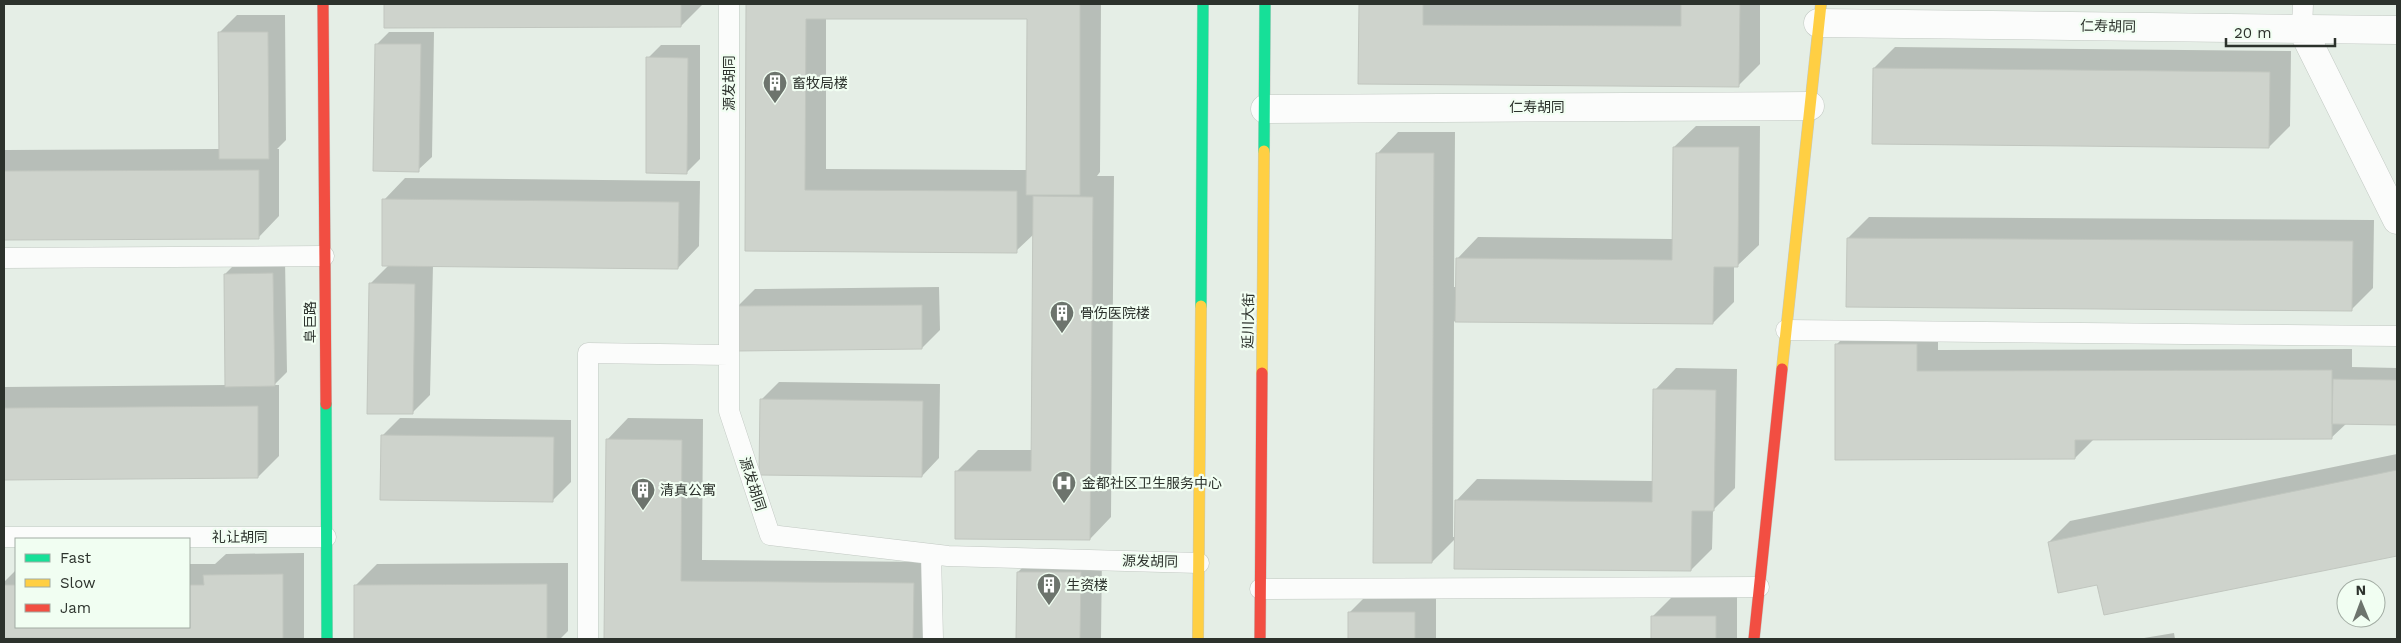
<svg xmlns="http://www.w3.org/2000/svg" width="2401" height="643" font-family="'Work Sans','Noto Sans SC',sans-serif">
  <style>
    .shadow { fill: #0003; fill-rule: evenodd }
    .building { fill: #ced3cc; stroke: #c1c6bf }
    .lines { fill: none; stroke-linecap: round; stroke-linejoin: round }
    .lane-casing { stroke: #c2c9c3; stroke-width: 21 }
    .street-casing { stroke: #c2c9c3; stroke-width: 29 }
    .fast-casing { stroke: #c2c9c3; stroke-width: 12 }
    .slow-casing { stroke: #c2c9c3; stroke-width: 12 }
    .jam-casing { stroke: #c2c9c3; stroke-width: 12 }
    .lane { stroke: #fbfcfb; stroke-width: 20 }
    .street { stroke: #fbfcfb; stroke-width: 28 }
    .fast { stroke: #16e098; stroke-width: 11 }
    .slow { stroke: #ffcf43; stroke-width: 11 }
    .jam { stroke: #f24e42; stroke-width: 11 }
    .labels { text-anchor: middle; stroke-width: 4.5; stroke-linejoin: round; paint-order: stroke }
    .street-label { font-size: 14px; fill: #2c322c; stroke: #f1fef2 }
    .poi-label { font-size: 14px; fill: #2c322c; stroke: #f1fef2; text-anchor: start }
  </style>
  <rect width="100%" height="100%" fill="#e5eee6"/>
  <path class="shadow" d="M386 4H702V5L681 26 386 27Z
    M747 4H1101L1100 172 1097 176H1114L1111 517 1090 539 957 471 978 450H1032L1034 234 1016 251 746 250ZM826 17 1028 18V170L826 169Z
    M1360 4H1760V64L1739 85 1359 82Z
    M237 15H285L286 140 277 149H279V216L258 238H4V150L221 149 219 33Z
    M389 32H434L432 157 418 170 376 45Z
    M661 45H700V159L687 172 648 58Z
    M1895 47 2291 51 2290 126 2269 147 1874 68Z
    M1696 126H1760L1759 245 1737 266H1734V302L1713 323 1454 321 1453 537H1456V501L1477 479 1654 481 1655 390 1676 368 1737 369 1735 488 1713 510 1712 549 1691 570 1456 538 1432 562 1377 154 1398 132H1455L1454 287H1457V259L1478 237 1673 239 1674 147Z
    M405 178 700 181 699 246 678 268 433 265 430 395 412 413 371 283 389 265 384 200Z
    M1869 217 2374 220 2373 288 2352 309 1848 238Z
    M285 260 287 372 274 385H279V456L258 477 4 479V387L226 385 225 274 238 261Z
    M939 287 940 330 922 348 737 307 755 289Z
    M1858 323H1938V350L2352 349V367L2397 368V424L2347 423 2331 438H2095L2075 458 1836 345Z
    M779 382 940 384 939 458 922 476 761 400Z
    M400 418 571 420V482L553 500 382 436Z
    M628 418 703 419 702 560 935 562 929 639H605L607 440Z
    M2397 454V554L2105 614 2098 583 2049 542 2070 521Z
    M1039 551 1102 552 1101 639H1017L1018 572Z
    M304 553V639H202V636H10V639H4V582L16 570V627H189V564H215L226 554Z
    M568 563V631L560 639H356V585L377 564Z
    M1371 591 1436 592V639H1349L1350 612Z
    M1674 595H1737V639H1652V617Z
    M2174 633 2175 639H2138Z"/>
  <path class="building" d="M384 4H681V27L384 28Z
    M746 4H1080V195H1026L1027 19H806L805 190 1017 191V253L745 251Z
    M1359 4H1423V25L1681 26V4H1740L1739 87 1358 84Z
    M218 32H268L269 159H219Z
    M375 44H421L419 172 373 171Z
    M646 57 688 58 687 174 646 173Z
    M1873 68 2270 72 2269 148 1872 144Z
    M1673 147H1739L1738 267H1714L1713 324 1455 322 1456 258 1672 260Z
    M1376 153H1434L1432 563H1373Z
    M259 170V239L4 240V171Z
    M1033 196 1093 197 1090 540 955 539V471H1031Z
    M382 199 679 202 678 269 382 266Z
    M1847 238 2353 241 2352 311 1846 307Z
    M273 273 275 386 225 387 224 274Z
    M369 283 415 284 413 414H367Z
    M922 305V349L736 351 735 306Z
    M1835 344H1917V371L2332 370V439L2075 440V459L1835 460Z
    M2333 379 2397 380V425L2332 424Z
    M1653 389 1716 390 1714 511H1692L1691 571 1454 569 1455 500 1652 502Z
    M760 399 923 401 922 477 759 475Z
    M258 406V478L4 480V408Z
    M381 435 554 437 553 502 380 500Z
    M606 439 682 440 681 581 914 583 913 639H604Z
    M2397 470V556L2104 615 2097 585 2058 593 2048 542Z
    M1017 572H1081L1080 639H1016Z
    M283 574V639L4 638V585H16V627H189V585H204L203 575Z
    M547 584V639H354V585Z
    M1348 612H1415V639H1348Z
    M1651 616H1716V639H1651Z"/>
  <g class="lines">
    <defs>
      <path id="lane" d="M729 4V411L770 535 948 556 1199 563
        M2302 29 2303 4
        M4 258 324 256
        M1786 330 2397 336
        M4 537H326
        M931 554 933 639
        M1260 589 1759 587
        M588 639V353L729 355"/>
      <path id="street" d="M1818 23 2397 30
        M2302 29 2397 220
        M1265 109 1810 106"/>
      <path id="fast" d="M1264 151 1265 4
        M1201 306 1203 4
        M326 404 327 639"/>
      <path id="slow" d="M1782 369 1821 4
        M1262 373 1264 151
        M1198 639 1201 306"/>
      <path id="jam" d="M323 4 326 404
        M1260 639 1262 373
        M1754 639 1782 369"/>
    </defs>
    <use href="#lane" class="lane-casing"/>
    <use href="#street" class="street-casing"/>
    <use href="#fast" class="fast-casing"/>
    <use href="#slow" class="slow-casing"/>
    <use href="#jam" class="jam-casing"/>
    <use href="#lane" class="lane"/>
    <use href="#street" class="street"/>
    <use href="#fast" class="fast"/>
    <use href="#slow" class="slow"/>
    <use href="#jam" class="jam"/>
  </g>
  <defs>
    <symbol id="building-pin" viewBox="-11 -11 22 30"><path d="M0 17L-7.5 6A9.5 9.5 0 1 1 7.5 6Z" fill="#6d746d" stroke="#f1fef2"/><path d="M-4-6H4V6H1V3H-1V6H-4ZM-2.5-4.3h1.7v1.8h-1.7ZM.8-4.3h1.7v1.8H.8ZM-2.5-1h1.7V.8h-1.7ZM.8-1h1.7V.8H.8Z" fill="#fff"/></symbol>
    <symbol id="hospital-pin" viewBox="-11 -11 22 30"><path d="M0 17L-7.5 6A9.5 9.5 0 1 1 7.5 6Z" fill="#6d746d" stroke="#f1fef2"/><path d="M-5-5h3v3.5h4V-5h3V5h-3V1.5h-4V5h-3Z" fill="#fff"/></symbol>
  </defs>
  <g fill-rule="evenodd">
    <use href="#building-pin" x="761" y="69" width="28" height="38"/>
    <use href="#building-pin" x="1048" y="299" width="28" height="38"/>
    <use href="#hospital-pin" x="1050" y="469" width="28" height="38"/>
    <use href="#building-pin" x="629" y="476" width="28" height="38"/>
    <use href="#building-pin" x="1035" y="571" width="28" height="38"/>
  </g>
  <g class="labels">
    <g class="street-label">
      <text transform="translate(2108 26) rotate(1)" y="5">仁寿胡同</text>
      <text transform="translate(729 83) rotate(-90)" y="5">源发胡同</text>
      <text x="1537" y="112">仁寿胡同</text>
      <text transform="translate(1248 321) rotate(-89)" y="5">延川大街</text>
      <text transform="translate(310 322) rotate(-90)" y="5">阜巨路</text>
      <text transform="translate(753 484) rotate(72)" y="5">源发胡同</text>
      <text x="240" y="542">礼让胡同</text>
      <text transform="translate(1150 561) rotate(1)" y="5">源发胡同</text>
    </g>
    <g class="poi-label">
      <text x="792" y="88">畜牧局楼</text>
      <text x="1080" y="318">骨伤医院楼</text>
      <text x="1082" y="488">金都社区卫生服务中心</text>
      <text x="660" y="495">清真公寓</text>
      <text x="1066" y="590">生资楼</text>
    </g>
  </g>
  <rect width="2401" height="643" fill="none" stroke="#2c322c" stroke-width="10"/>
  <rect x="15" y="538" width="175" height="90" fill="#f1fef2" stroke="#a2aca3"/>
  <rect x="25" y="554" width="25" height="8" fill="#16e098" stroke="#a2aca3"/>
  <text x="60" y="563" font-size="15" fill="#2c322c">Fast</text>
  <rect x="25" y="579" width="25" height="8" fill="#ffcf43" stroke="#a2aca3"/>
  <text x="60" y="588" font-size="15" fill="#2c322c">Slow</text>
  <rect x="25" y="604" width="25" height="8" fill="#f24e42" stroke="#a2aca3"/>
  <text x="60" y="613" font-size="15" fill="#2c322c">Jam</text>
  <g transform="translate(2361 603) rotate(359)"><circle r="24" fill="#f1fef2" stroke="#a2aca3"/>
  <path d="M0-4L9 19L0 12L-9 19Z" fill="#6d746d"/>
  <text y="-8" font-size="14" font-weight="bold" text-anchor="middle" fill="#2c322c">N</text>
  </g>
  <path d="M2226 38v8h109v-8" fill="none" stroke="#2c322c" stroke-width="2.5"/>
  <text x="2234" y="38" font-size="15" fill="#2c322c" stroke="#f1fef2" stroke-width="4" paint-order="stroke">20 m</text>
</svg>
